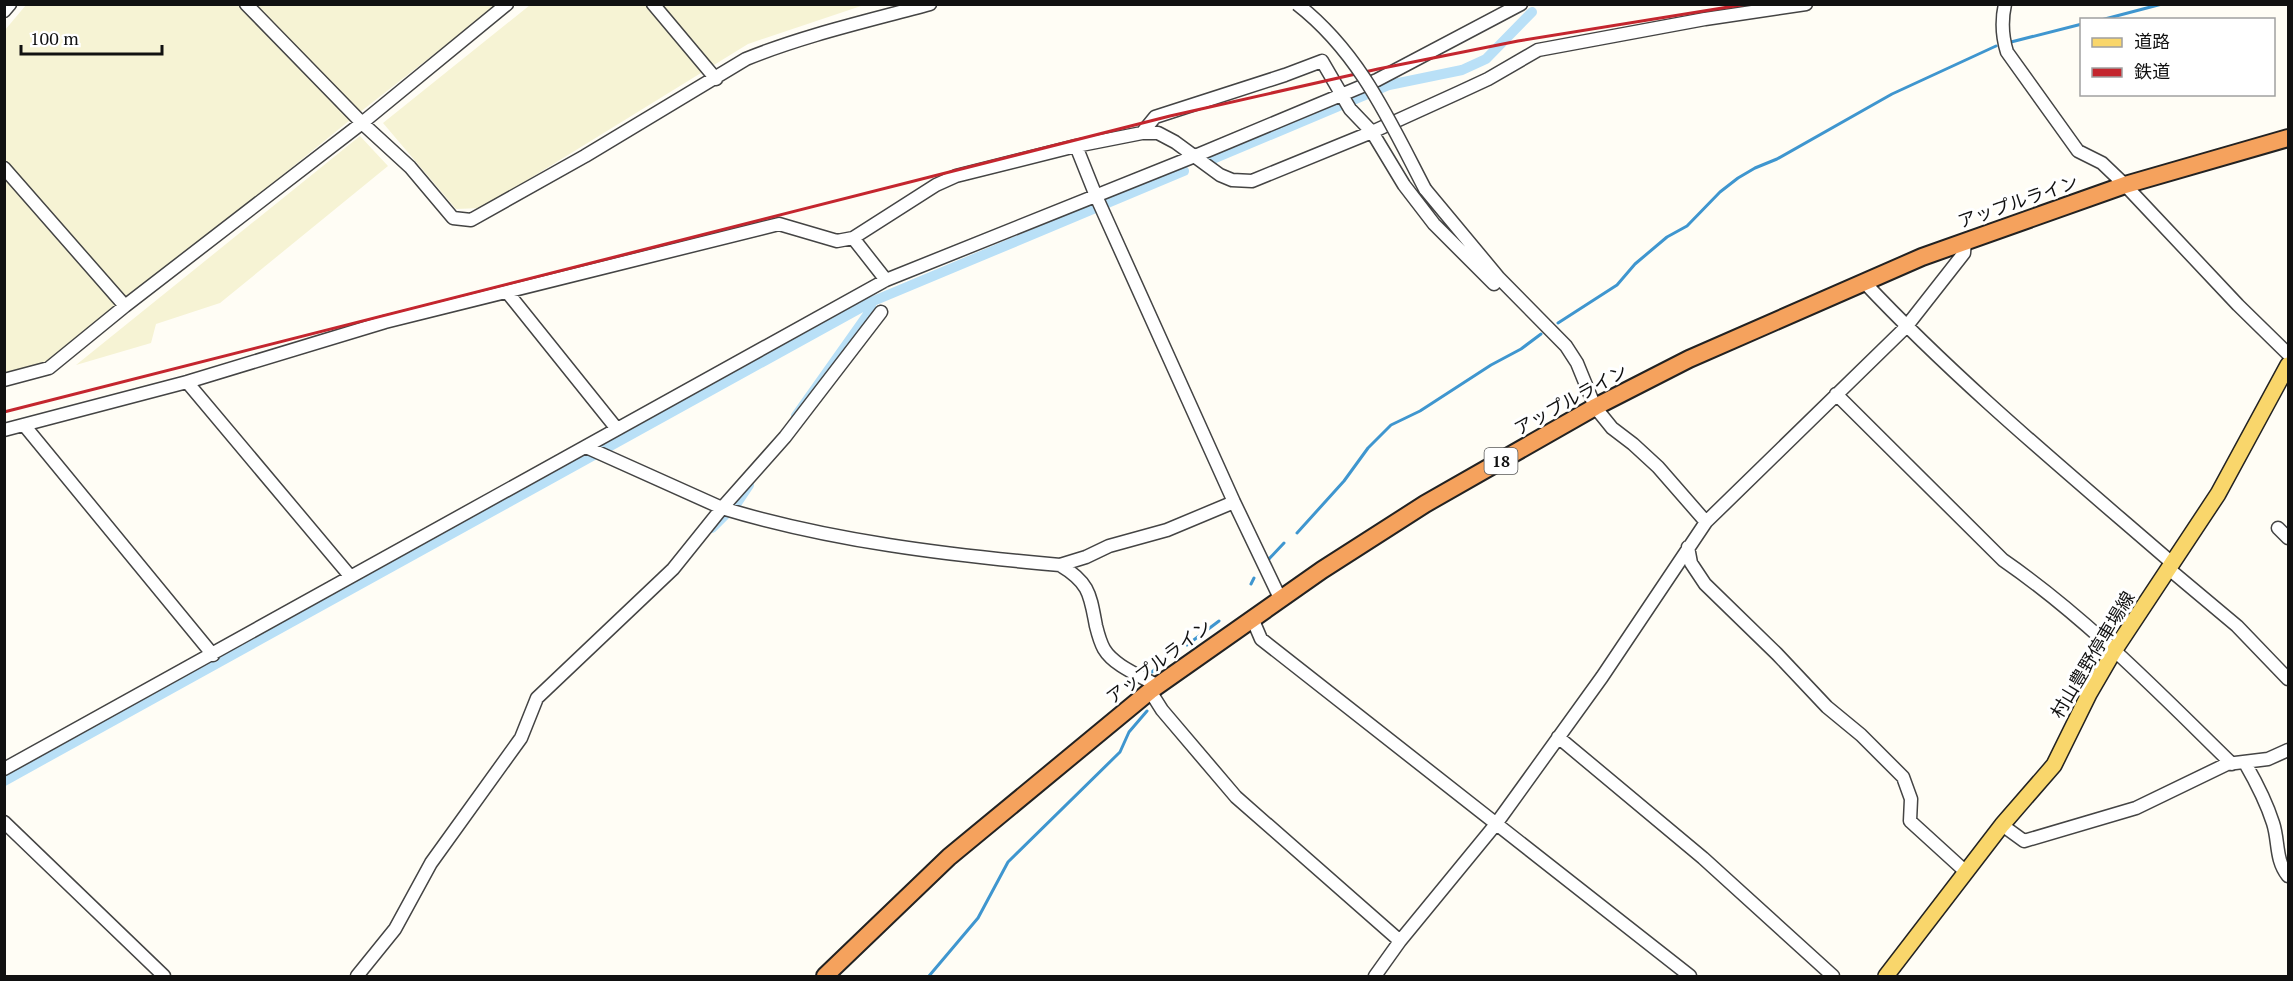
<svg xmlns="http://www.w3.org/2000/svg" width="2293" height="981" font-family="'PT Serif','Noto Sans JP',serif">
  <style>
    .farmland { fill: #f6f3d4 }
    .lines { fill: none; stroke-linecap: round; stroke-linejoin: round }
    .stream { stroke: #3f96cf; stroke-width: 3 }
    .canal { stroke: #b9e0f7; stroke-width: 10 }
    .minor-casing { stroke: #444; stroke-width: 15 }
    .major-casing { stroke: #222; stroke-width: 18 }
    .highway-casing { stroke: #222; stroke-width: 20 }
    .minor { stroke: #fff; stroke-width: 12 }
    .major { stroke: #f9d66b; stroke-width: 15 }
    .highway { stroke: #f5a25d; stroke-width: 16 }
    .rail { stroke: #c4262e; stroke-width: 3 }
    .minor-bridge-casing { stroke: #444; stroke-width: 15; stroke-linecap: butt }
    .minor-bridge { stroke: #fff; stroke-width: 12 }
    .labels { text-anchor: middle; stroke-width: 6; stroke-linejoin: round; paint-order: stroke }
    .shield { fill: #fff; stroke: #585858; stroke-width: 1.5 }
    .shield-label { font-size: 16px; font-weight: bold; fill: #111 }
    .street-label { font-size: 18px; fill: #111; stroke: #fff }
  </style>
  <rect width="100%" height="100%" fill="#fffdf5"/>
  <path class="farmland" d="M26 5H497L355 116 58 358 5 373V30Z
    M530 5H864L748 44 482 208 456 209 383 123Z
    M360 136 388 166 220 303 156 324 151 343 76 365Z"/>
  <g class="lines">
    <path class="stream" d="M2101 20 2162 4
      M2011 42 2082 24
      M1558 323 1617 285 1635 264 1667 237 1687 226 1720 192 1738 178 1755 168 1777 159 1892 94 1996 46
      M1297 533 1344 481 1368 448 1391 425 1420 411 1491 365 1521 349 1541 334
      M1267 561 1284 543
      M1251 584 1254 578
      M1187 645 1219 621
      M1152 672 1165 661
      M929 976 978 918 1008 862 1120 752 1129 732 1147 711"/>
    <path class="canal" d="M1213 159 1389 85 1462 70 1486 59 1532 12
      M796 416 871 310V302
      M735 506 749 485
      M712 528 725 515
      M4 781 871 302 1184 171"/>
    <defs>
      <path id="minor" d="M246 4 362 123 410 167 453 218 471 220 585 156 746 59C805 35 868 21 930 4
        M653 4 716 79
        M2005 4C2001 22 2002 36 2007 52L2078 151 2102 163 2125 185 2238 305 2288 354
        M4 11 10 4
        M1142 133 1155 117 1285 75 1322 61 1350 109 1372 132 1404 185 1434 224 1494 284 1499 278
        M1076 146 1096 196 1234 502 1280 598
        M4 168 125 306
        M1425 189 1499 278 1566 346 1577 363 1595 407 1612 428 1633 444 1658 467 1706 522
        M853 238 886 280
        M1864 282C1959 383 2067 472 2172 563
        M507 292 617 429
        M4 380 49 368 125 306 362 123 507 4
        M187 382 350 576
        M1836 394 2003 560C2087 618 2159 693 2232 764
        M24 425 213 655
        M4 430 187 382 385 322 779 224 837 241 853 238 936 185 956 176 1076 146 1142 133H1158L1175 142 1220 175 1232 180 1252 181 1372 132 1460 92 1488 79 1538 50 1705 19 1806 4
        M586 447 722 508C831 541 947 555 1060 565 1090 583 1090 595 1096 626 1098 634 1100 642 1104 649 1114 666 1141 676 1158 686
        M2278 528 2288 538
        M1688 547 1691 563 1705 584 1777 654 1827 707 1861 735 1903 777 1911 799 1910 821 1966 872
        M1060 565 1086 557 1109 546 1167 530 1234 502
        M2169 569 2237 626 2288 679
        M1252 618 1261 639 1690 976
        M1150 691 1162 710 1236 797 1400 941
        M1558 737 1703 858 1833 976
        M2245 763C2256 782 2266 801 2273 823 2279 841 2275 860 2288 876
        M4 769 886 280 1195 156 1377 80 1521 4
        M4 822 164 976
        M2002 825 2024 841 2136 808 2227 764 2268 759 2288 750
        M357 976 395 929 431 863 521 738 537 698 673 569 722 508 785 437 881 312
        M1375 976 1400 941 1496 824 1602 677 1706 522 1906 327 1964 253 1965 241"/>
      <path id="major" d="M1886 976 2002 825 2054 765 2089 694 2114 651 2218 494 2288 365"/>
      <path id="highway" d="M825 976 949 857 1150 691 1322 570 1425 504 1595 407 1689 359 1922 257 2125 185 2288 138"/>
    </defs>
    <use href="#minor" class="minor-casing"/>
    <use href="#major" class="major-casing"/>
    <use href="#highway" class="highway-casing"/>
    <use href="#minor" class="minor"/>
    <use href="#major" class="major"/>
    <use href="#highway" class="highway"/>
    <path class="rail" d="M4 412 1170 116 1378 69 1518 41 1747 4"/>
    <defs>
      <path id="minor-bridge" d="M1297 4C1360 53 1389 120 1425 189"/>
    </defs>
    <use href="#minor-bridge" class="minor-bridge-casing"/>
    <use href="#minor-bridge" class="minor-bridge"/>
  </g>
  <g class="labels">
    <rect class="shield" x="1484.5" y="448" width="33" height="26" rx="4.5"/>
    <g class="shield-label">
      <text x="1501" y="467">18</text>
    </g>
    <g class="street-label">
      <text transform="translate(2018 202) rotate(-19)" y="6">アップルライン</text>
      <text transform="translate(1571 400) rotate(-29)" y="6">アップルライン</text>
      <text transform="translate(2093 655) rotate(-59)" y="6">村山豊野停車場線</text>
      <text transform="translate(1159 662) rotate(-37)" y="6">アップルライン</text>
    </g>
  </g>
  <rect width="2293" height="981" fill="none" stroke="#111111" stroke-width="12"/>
  <rect x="2080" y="18" width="195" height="78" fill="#ffffff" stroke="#a0a0a0" stroke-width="1.5"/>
  <rect x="2092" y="38" width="30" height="9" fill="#f9d66b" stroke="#a0a0a0" stroke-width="1.5"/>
  <text x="2134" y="48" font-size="18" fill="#111111">道路</text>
  <rect x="2092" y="68" width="30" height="9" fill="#c4262e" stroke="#a0a0a0" stroke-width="1.5"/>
  <text x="2134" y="78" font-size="18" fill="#111111">鉄道</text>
  <path d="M21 45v9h141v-9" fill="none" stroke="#111111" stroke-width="3"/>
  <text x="30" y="45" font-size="18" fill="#111111" stroke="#ffffff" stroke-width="4.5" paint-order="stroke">100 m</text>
</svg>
